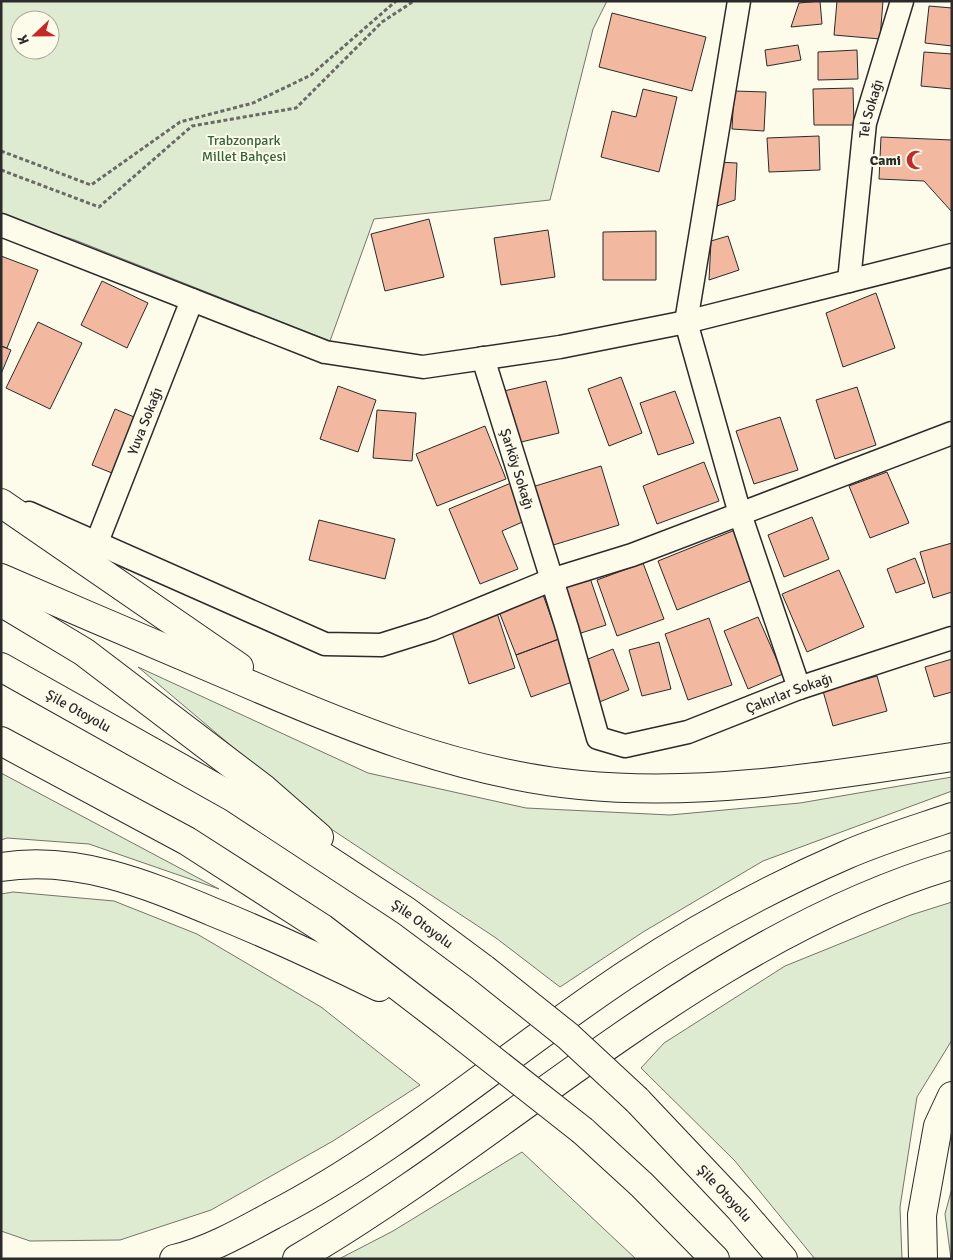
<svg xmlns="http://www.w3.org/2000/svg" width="953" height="1260" font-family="Signika,sans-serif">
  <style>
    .green { fill: #deebd1; stroke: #74746e; fill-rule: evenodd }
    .building { fill: #f2b8a0; stroke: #2b2b2b }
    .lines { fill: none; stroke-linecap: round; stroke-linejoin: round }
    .minor-casing { stroke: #2b2b2b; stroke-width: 25 }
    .trunk-casing { stroke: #2b2b2b; stroke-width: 30 }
    .path { stroke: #6a6964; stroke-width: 3; stroke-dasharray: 4 2.5; stroke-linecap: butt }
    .minor { stroke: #fdfbea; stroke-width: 22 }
    .trunk { stroke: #fdfbea; stroke-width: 28 }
    .trunk-bridge-casing { stroke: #2b2b2b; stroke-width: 30; stroke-linecap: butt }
    .trunk-bridge { stroke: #fdfbea; stroke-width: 28 }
    .labels { text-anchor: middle; stroke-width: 4; stroke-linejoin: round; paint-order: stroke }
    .street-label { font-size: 14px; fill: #2b2b2b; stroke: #fdfbea }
    .park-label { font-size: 14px; fill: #34623c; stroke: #fdfbea }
    .poi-label { font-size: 14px; font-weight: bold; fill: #2b2b2b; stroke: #fdfbea; text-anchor: end }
  </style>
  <rect width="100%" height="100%" fill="#fdfbea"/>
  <path class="green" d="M1 1H607L593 29 550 200 374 219 330 341 75 240 1 216ZM20 20H50V50H20Z
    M138 667 368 773 526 808 670 815 800 803 952 777V791L763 861 643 932 560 987 496 938 325 825Z
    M1 773 219 889 89 844 7 838 1 840Z
    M13 892 114 901 197 934 321 1007 420 1085 333 1141 211 1210 120 1240 30 1241 1 1231V894Z
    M952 902V1040L917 1097 900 1207 902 1259H815L735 1161 641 1068 664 1043 785 966 911 915Z
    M522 1152 636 1259H339L393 1231Z
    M952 1188V1259H951L945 1214Z"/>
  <path class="building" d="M820 1 822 24 791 27 799 3Z
    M837 1H883L880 39 834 35Z
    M929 6 952 8V46L925 43Z
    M612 13 706 37 692 91 599 67Z
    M798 45 801 60 767 66 765 50Z
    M857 50 858 79 818 80V52Z
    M924 52 952 54V89L921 86Z
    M853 88 854 125H814L813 89Z
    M643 89 677 97 659 172 601 157 612 111 636 117Z
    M734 91 766 92 764 131 732 129Z
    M819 136 820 170 769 172 767 138Z
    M881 137 952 140V212L924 181 879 179Z
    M718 162 737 163 735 200 717 206Z
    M429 219 444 277 385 291 371 234Z
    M548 230 555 277 501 285 494 238Z
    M656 231V280H603V232Z
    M728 236 739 270 709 280 711 241Z
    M1 256 38 270 7 348 1 346Z
    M102 281 148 303 127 348 81 325Z
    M876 293 895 348 843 367 826 313Z
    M38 322 82 343 50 409 6 388Z
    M1 346 11 350 1 374Z
    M621 377 642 433 609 446 588 389Z
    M546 381 559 433 517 443 504 391Z
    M338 386 376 400 358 452 320 439Z
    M857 387 876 445 835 459 816 400Z
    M675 391 694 443 658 455 640 403Z
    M115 409 139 419 117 475 92 465Z
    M377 410 416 413 412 461 373 458Z
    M780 417 798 470 754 484 736 431Z
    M485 426 506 479 437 506 416 454Z
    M704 462 719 501 657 524 643 486Z
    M601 466 619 525 550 546 532 487Z
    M887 472 909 523 870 538 849 486Z
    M511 483 527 520 502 531 518 569 480 584 449 509Z
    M812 517 829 559 784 577 768 535Z
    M319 520 395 539 385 579 309 560Z
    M735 530 755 579 677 610 658 561Z
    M952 543V592L933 598 920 552Z
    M915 558 925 583 896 593 887 569Z
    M643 563 664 619 617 636 597 580Z
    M839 570 864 627 807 652 782 594Z
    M590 578 606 625 578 634 562 587Z
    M542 592 559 639 516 655 498 609Z
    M497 613 515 668 469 684 451 629Z
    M758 617 783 674 748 689 724 631Z
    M709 618 732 685 688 700 665 634Z
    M559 639 575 681 531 697 516 655Z
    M659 642 671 689 642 696 629 650Z
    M613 649 629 690 597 703 583 661Z
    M952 659V692L934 697 925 667Z
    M877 676 887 711 833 726 823 691Z"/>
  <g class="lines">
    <defs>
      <g id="minor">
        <path d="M739 1 686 322 740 514 799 688"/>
        <path d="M1 225 325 352 423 367 560 347 686 322 952 255"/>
        <path id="s1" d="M849 281 865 123 902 1"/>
        <path id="s2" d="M483 358 567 628 598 738 625 746 688 732 799 688 952 638"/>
        <path d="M29 513 325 644 381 645 432 629 551 580 632 555 952 433"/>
        <path id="s3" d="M97 542 192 300"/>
      </g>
      <g id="trunk">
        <path d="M1 503 239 667"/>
        <path d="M1 578C77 611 154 644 230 676 343 725 457 773 580 785 705 797 829 776 952 757"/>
        <path d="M1 602 84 652 264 789 319 837"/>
        <path id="s4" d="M1 667 234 798 406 911 484 969"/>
        <path d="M1 741 187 841 322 928 442 1020"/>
        <path d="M1 867C76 855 146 884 213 912 270 935 324 960 379 987"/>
        <path id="s5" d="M637 1100 740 1209 783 1259"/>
        <path d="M583 1131 642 1185 715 1259"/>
        <path d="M174 1259C208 1251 242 1232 273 1215 400 1149 508 1053 627 974 696 928 770 888 846 855 880 840 917 829 952 817"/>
        <path d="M297 1259C517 1130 703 940 952 865"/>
        <path d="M923 1259 922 1215 938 1126 952 1096"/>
      </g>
    </defs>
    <use href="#minor" class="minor-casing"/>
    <use href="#trunk" class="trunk-casing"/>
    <path class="path" d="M1 151 91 185 180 122 253 103 311 75 396 1
      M1 170 99 207 192 126 296 108 382 22 414 1"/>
    <use href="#minor" class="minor"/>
    <use href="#trunk" class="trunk"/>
    <defs>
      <path id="trunk-bridge" d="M484 969 568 1036 637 1100
        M442 1020 583 1131"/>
    </defs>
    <use href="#trunk-bridge" class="trunk-bridge-casing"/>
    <use href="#trunk-bridge" class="trunk-bridge"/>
  </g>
  <defs>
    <symbol id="mosque-bare" viewBox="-9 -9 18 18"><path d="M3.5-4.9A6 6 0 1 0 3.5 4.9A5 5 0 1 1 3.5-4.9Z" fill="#c62828" stroke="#fdfbea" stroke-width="2.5" paint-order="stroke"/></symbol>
  </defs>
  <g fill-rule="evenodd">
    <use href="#mosque-bare" x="902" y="146" width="28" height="28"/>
  </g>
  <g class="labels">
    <g class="street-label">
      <text dy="5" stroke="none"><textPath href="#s1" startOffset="174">Tel Sokağı</textPath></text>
      <text dy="5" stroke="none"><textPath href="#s3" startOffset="130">Yuva Sokağı</textPath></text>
      <text dy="5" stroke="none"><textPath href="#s2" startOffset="116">Şarköy Sokağı</textPath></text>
      <text dy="5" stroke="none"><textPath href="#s2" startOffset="598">Çakırlar Sokağı</textPath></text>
      <text dy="5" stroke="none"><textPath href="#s4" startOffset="89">Şile Otoyolu</textPath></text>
      <text dy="5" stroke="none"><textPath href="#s4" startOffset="494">Şile Otoyolu</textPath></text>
      <text dy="5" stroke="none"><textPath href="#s5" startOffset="128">Şile Otoyolu</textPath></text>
    </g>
    <g class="park-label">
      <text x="244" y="145">Trabzonpark<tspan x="244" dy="16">Millet Bahçesi</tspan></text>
    </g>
    <g class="poi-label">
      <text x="901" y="165">Cami</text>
    </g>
  </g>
  <rect width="953" height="1260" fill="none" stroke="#2b2b2b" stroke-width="5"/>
  <g transform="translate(35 35) rotate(248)"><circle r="24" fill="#fdfbea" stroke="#a9a89e"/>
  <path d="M0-4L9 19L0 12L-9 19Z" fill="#c62828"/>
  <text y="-8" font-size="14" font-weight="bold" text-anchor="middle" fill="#2b2b2b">K</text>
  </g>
</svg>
